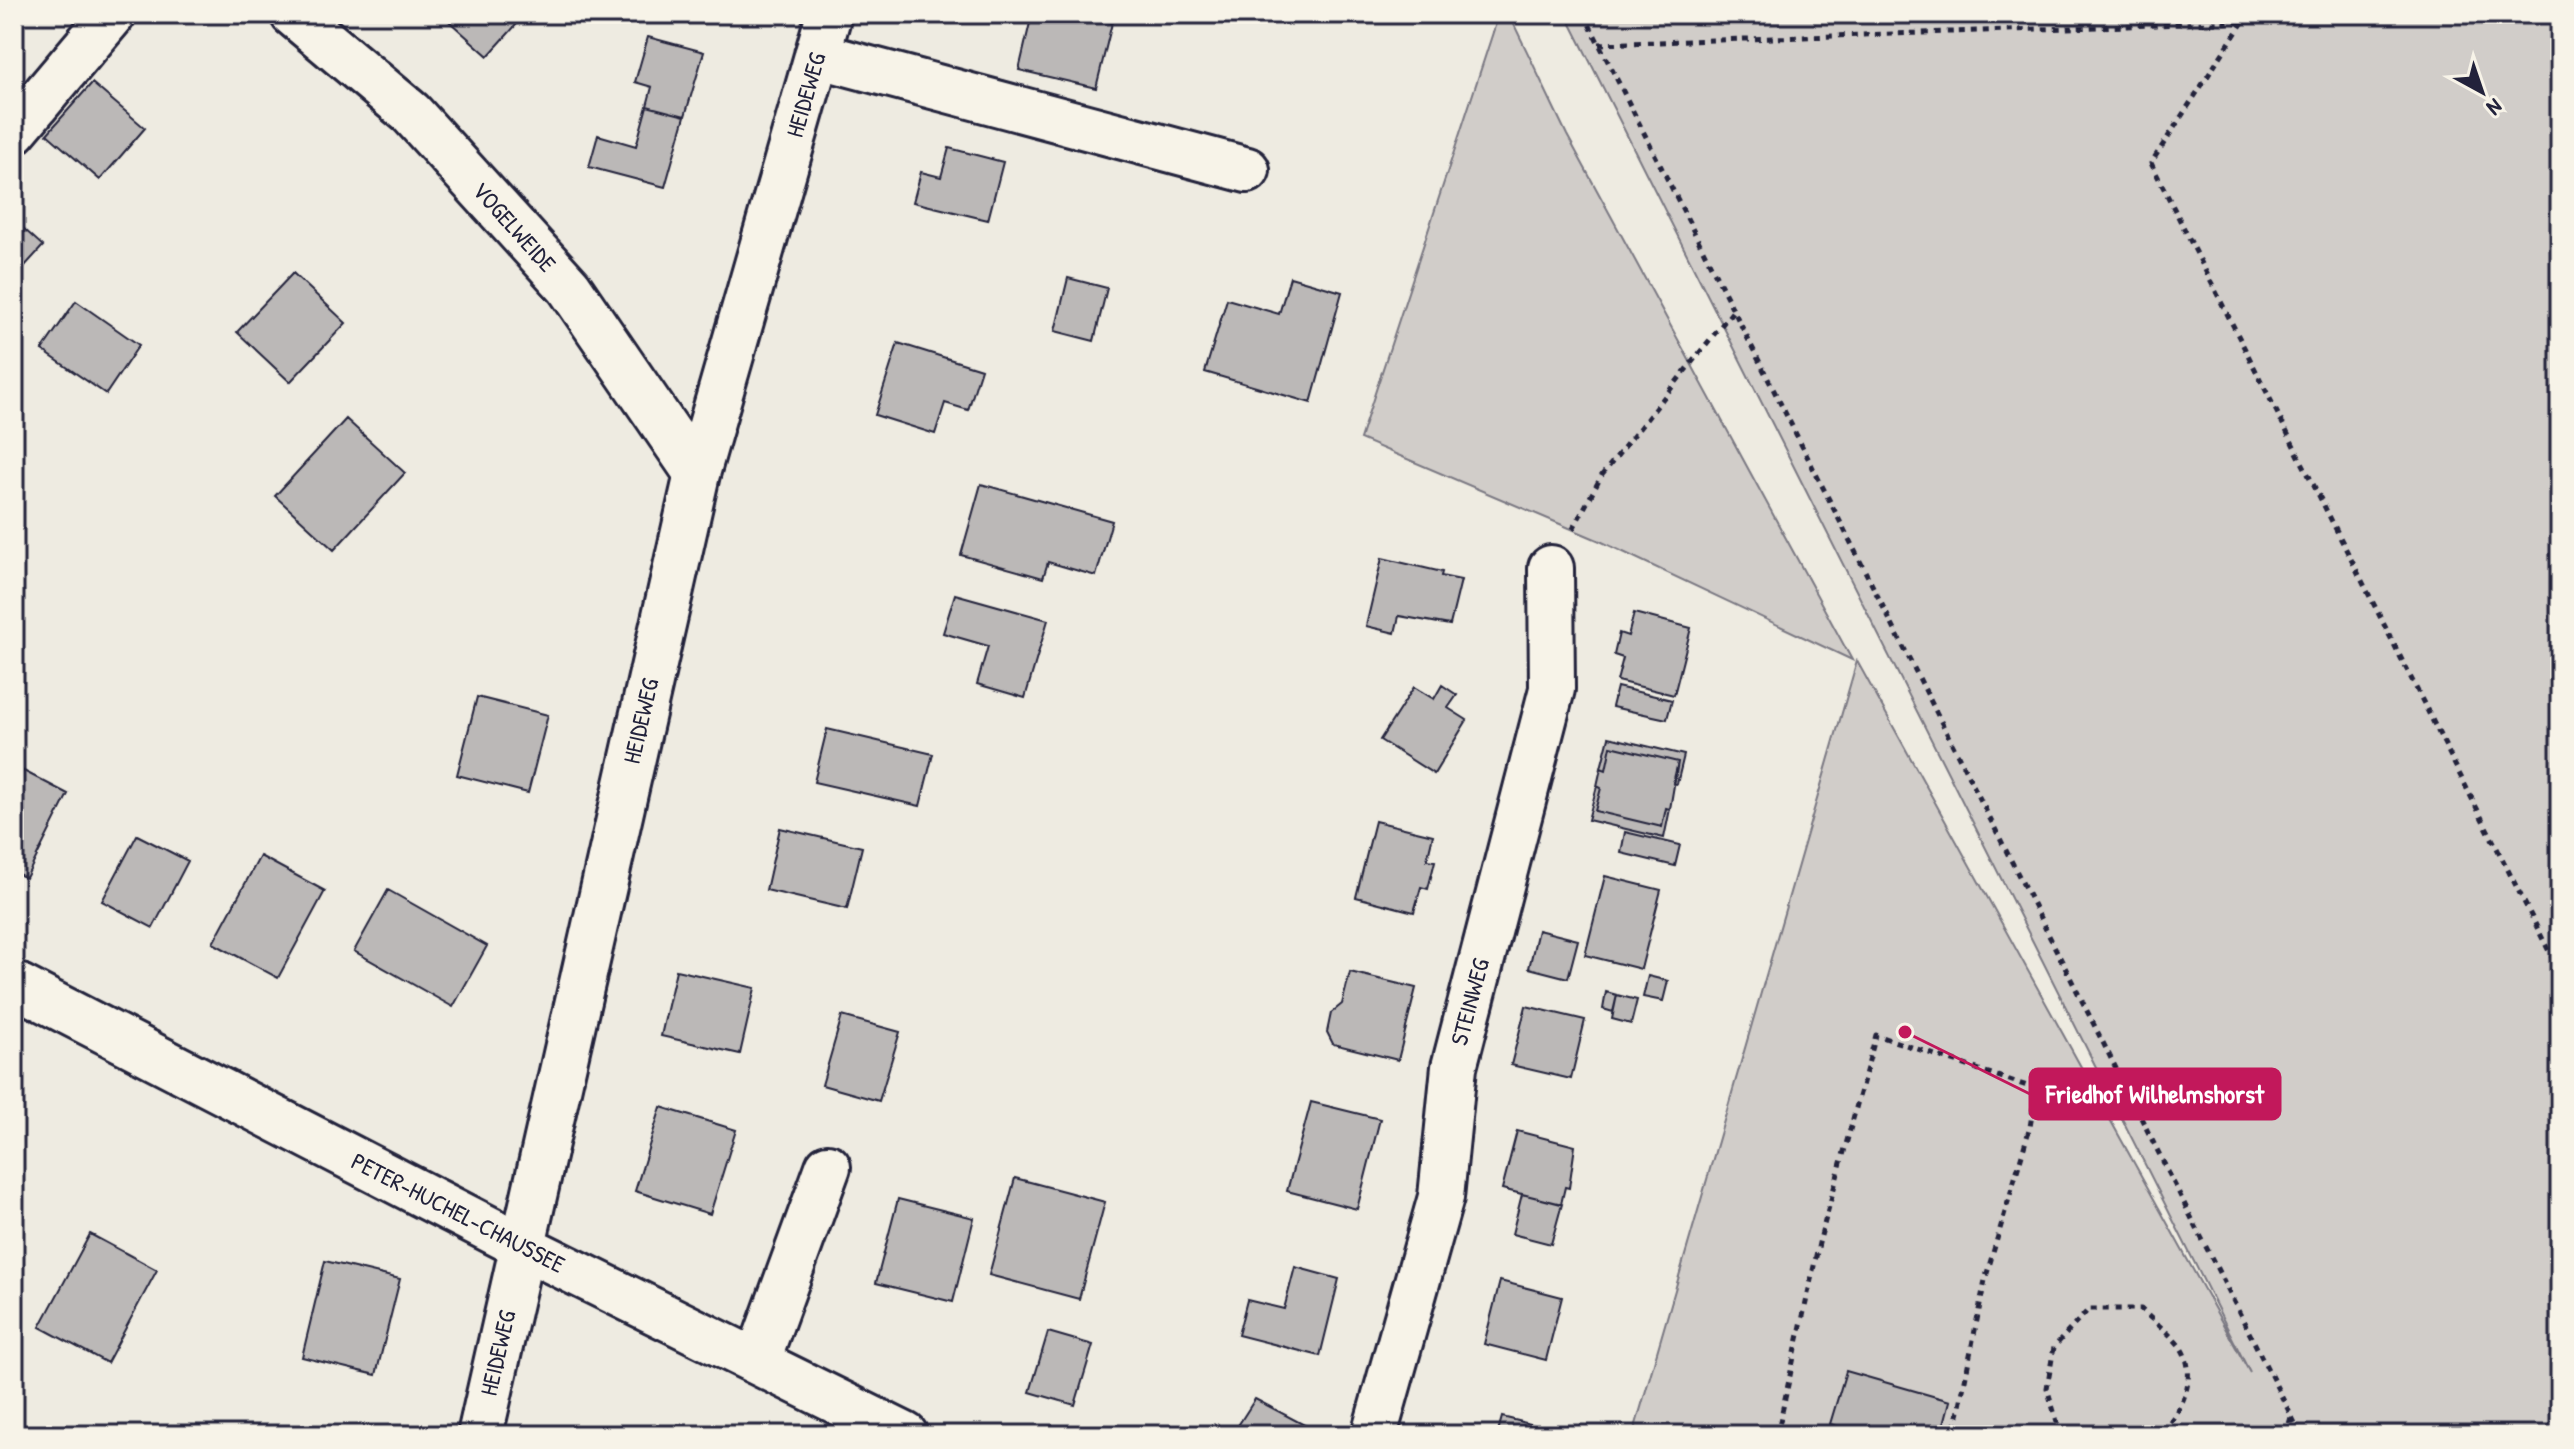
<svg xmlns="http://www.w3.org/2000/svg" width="2574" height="1449" font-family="'Patrick Hand',sans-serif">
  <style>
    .green { fill: #d1cdc9; stroke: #7a7882; stroke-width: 2 }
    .building { fill: #bbb8b7; stroke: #22223b; stroke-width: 2 }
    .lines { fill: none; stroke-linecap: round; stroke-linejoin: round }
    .minor-casing { stroke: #22223b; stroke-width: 50 }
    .path { stroke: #22223b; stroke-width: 5; stroke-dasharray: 6 6; stroke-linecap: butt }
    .minor { stroke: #f7f3e8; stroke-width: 44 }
    .labels { text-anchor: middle; stroke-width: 8; stroke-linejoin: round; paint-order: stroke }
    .street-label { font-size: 24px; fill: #22223b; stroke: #f7f3e8 }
    .leader { fill: none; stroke: #c2185b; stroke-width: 3 }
    .callout-dot { fill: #c2185b; stroke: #f7f3e8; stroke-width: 3 }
    .callout { fill: #c2185b; stroke: #c2185b; stroke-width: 3 }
    .callout-label { font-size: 26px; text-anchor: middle; font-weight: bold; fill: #fff }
  </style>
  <rect width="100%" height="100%" fill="#eeebe1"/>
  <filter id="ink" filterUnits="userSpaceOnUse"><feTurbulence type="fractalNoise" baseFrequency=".0125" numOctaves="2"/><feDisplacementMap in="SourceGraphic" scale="16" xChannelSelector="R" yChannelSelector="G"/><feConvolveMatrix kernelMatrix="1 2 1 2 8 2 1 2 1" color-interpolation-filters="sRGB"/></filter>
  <g filter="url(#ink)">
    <path class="green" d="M1499 14H1509L1567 135 1852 660 1600 541 1360 439Z
      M1566 14H2560V1435H1633L1857 661 2250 1373Z"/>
    <path class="building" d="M441 14H526L488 56Z
      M1032 14H1073L1112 23 1096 88 1019 70Z
      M648 37 704 52 685 116 647 106 652 87 635 82Z
      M92 83 145 128 100 180 47 134Z
      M647 106 685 116 665 187 589 167 598 135 636 146Z
      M949 148 1003 162 988 220 913 202 921 172 941 177Z
      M14 220 43 246 14 278Z
      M293 273 346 323 290 382 237 332Z
      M1290 277 1342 292 1311 403 1205 372 1227 299 1279 314Z
      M1068 278 1107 288 1094 341 1055 331Z
      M76 301 139 345 106 394 42 350Z
      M898 343 981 369 968 410 945 403 935 434 875 415Z
      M346 419 405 473 334 550 275 496Z
      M981 484 1112 521 1096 576 1048 562 1043 578 961 555Z
      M1382 558 1442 572 1441 576 1461 580 1450 625 1399 616 1395 633 1366 626Z
      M955 594 1048 620 1025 698 977 684 988 646 943 633Z
      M1634 613 1691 628 1674 695 1617 681 1623 658 1614 655 1619 633 1628 636Z
      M1442 685 1457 695 1448 708 1467 720 1434 774 1380 740 1414 687 1434 699Z
      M1617 687 1672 700 1667 719 1612 707Z
      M477 697 548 715 528 793 457 775Z
      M827 729 933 754 920 806 814 782Z
      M1609 737 1684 755 1677 784 1673 783 1678 762 1611 746 1606 770 1601 768Z
      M1611 746 1678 762 1670 809 1666 808 1662 827 1595 811 1601 788 1597 786 1601 768 1606 770Z
      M14 766 68 794 26 878 14 872Z
      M1597 786 1601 788 1595 811 1662 827 1666 808 1670 809 1664 838 1588 820Z
      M1375 821 1433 835 1427 860 1435 861 1428 889 1421 887 1414 912 1356 897Z
      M780 828 862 847 847 909 766 890Z
      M1625 832 1680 845 1675 866 1621 853Z
      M137 835 188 861 153 928 102 901Z
      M260 856 325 891 278 978 213 943Z
      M1605 876 1661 890 1641 969 1585 955Z
      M388 890 487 946 453 1007 354 951Z
      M1538 930 1578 940 1568 978 1529 968Z
      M676 970 755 988 740 1054 661 1036Z
      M1350 972 1416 988 1398 1060 1333 1044 1327 1032 1331 1013 1342 1004Z
      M1648 976 1668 981 1663 1001 1643 997Z
      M1606 992 1617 995 1613 1012 1603 1009Z
      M1617 995 1637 1000 1631 1024 1612 1019Z
      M1526 1006 1585 1020 1571 1079 1511 1065Z
      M842 1016 900 1032 879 1101 822 1085Z
      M1311 1102 1380 1119 1357 1209 1287 1191Z
      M661 1107 736 1130 710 1214 635 1191Z
      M1517 1131 1575 1146 1569 1188 1565 1187 1561 1204 1502 1189Z
      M1015 1178 1105 1202 1079 1299 989 1275Z
      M1522 1194 1562 1204 1551 1244 1512 1234Z
      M898 1199 974 1218 953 1302 876 1283Z
      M90 1234 157 1270 107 1363 40 1327Z
      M325 1261 400 1279 376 1375 302 1357Z
      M1295 1267 1339 1279 1320 1356 1238 1335 1247 1300 1284 1309Z
      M1500 1281 1562 1297 1546 1360 1484 1344Z
      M1048 1332 1093 1345 1075 1405 1030 1392Z
      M1846 1371 1950 1401 1941 1435H1870L1830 1424Z
      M1255 1399 1312 1429 1309 1435H1232Z
      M1502 1417 1559 1431 1558 1435H1497Z
      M293 1429 318 1435H291Z"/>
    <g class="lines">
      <defs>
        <path id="minor" d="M293 14 411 113 569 287 697 474
          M817 55 1247 170
          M14 131 113 14
          M14 984 522 1246 905 1435
          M757 1362 828 1167
          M480 1435 697 474 829 14
          M1374 1435 1441 1197 1454 1067 1552 689 1551 568"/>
      </defs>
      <use href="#minor" class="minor-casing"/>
      <path class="path" d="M1584 14 2301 1435
        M2243 22 2151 163 2560 973
        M1599 44 2243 22 2324 14
        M1573 529 1602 475 1732 312
        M1777 1435 1819 1243 1876 1035 2036 1089 2030 1127 1985 1280 1954 1435
        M2061 1435 2047 1388 2054 1347 2089 1309H2141C2153 1321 2168 1332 2178 1344 2201 1372 2182 1415 2158 1435
        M2286 1435 2291 1417"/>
      <use href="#minor" class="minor"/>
    </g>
  </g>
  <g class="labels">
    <g class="street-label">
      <text transform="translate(806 95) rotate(-74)" y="8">HEIDEWEG</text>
      <text transform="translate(514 227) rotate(48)" y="8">VOGELWEIDE</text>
      <text transform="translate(641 721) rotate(-77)" y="8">HEIDEWEG</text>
      <text transform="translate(1470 1002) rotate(-75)" y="8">STEINWEG</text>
      <text transform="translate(458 1213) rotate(27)" y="8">PETER-HUCHEL-CHAUSSEE</text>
      <text transform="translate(498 1353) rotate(-77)" y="8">HEIDEWEG</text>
    </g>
  </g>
  <path class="leader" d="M1905 1032L2030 1094"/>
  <circle class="callout-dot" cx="1905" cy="1032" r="8"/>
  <rect class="callout" x="2030" y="1069" width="250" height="50" rx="8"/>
  <g class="callout-label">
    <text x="2155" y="1103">Friedhof Wilhelmshorst</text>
  </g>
  <rect width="2574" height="1449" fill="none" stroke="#f7f3e8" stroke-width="48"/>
  <rect x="24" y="24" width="2526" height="1401" fill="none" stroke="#22223b" stroke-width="3" filter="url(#ink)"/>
  <g transform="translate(2482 92) rotate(140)" stroke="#f7f3e8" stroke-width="6" paint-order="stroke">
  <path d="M0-6L14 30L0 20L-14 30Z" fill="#22223b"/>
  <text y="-12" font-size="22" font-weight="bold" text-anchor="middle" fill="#22223b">N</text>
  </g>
</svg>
